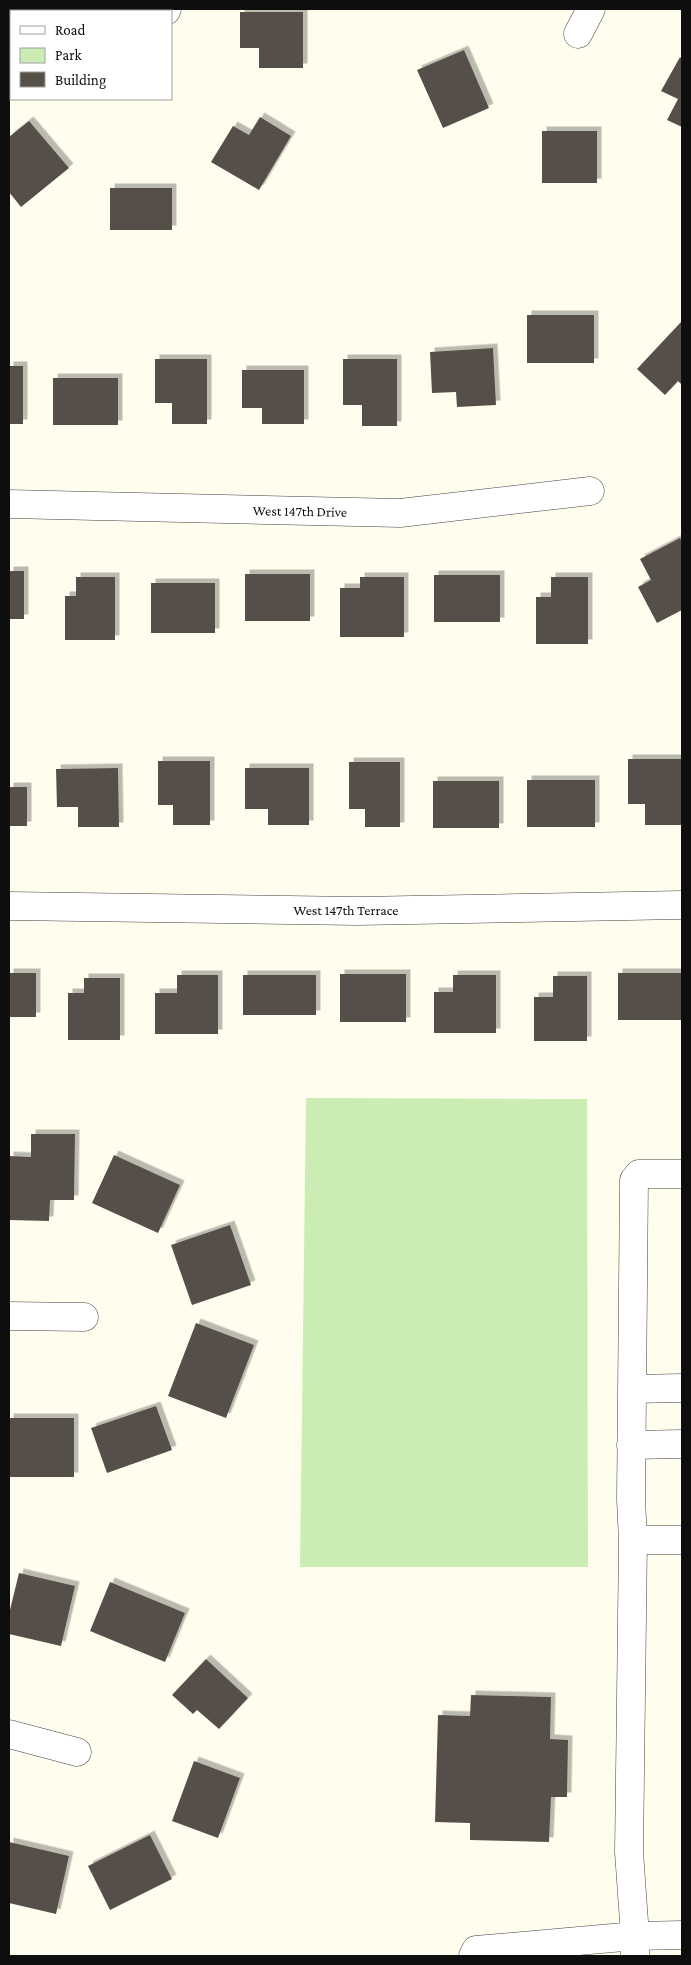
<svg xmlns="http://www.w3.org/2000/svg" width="691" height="1965" font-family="'Crimson Pro',serif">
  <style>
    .green { fill: #cbedb4 }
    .building { fill: #575049; filter: url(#shadow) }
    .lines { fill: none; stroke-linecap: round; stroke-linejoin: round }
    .minor-casing { stroke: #414141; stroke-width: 29 }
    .minor { stroke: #fff; stroke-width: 28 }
    .labels { text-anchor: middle; stroke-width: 5; stroke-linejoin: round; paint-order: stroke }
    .street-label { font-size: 14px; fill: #0e0e0e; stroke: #fff }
  </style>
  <defs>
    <filter id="shadow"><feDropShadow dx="4.5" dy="-4.5" stdDeviation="0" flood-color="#0004"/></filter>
  </defs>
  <rect width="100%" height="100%" fill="#fffeee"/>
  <path class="green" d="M306 1098 587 1099 588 1567H300Z"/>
  <path class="building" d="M9 11H11V85H9Z
    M240 12H303V68H259V48H240Z
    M464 50 489 108 443 128 417 70Z
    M680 57 682 59V127L667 120 678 99 661 91Z
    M260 117 291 136 259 190 211 162 233 126 249 135Z
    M29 121 69 168 21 207 9 192V137Z
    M542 131H597V183H542Z
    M110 188H172V230H110Z
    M527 315H594V363H527Z
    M682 321V385L678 381 665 395 637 369Z
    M493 348 496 405 457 407 456 392 432 393 430 352Z
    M155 359H207V424H172V403H155Z
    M343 359H397V426H362V405H343Z
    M9 366H23V424H9Z
    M242 370H304V424H262V408H242Z
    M53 378H118V425H53Z
    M680 538 682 542V610L657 623 638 587 651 580 640 559Z
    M9 571H24V619H9Z
    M245 574H310V621H245Z
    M434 575H500V622H434Z
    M76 577H115V640H65V596H76Z
    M360 577H404V637H340V588H360Z
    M551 577H588V644H536V597H551Z
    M151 583H215V633H151Z
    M628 759H682V825H645V804H628Z
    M158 761H210V825H173V805H158Z
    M349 762H400V827H365V809H349Z
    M118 768 119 827H78V807H57L56 769Z
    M245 768H309V825H268V809H245Z
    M527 780H595V827H527Z
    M433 781H499V828H433Z
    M9 787H27V826H9Z
    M9 973H36V1017H9Z
    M618 973H682V1020H618Z
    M340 974H406V1022H340Z
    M177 975H218V1034H155V993H177Z
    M243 975H316V1015H243Z
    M453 975H496V1033H434V992H453Z
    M553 976H587V1041H534V997H553Z
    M84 978H120V1040H68V993H84Z
    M31 1134H75L74 1200H50L49 1221 9 1220V1156L31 1157Z
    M114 1155 180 1185 158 1233 92 1203Z
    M230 1225 251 1285 192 1305 171 1245Z
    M196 1323 254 1345 226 1418 168 1396Z
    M156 1406 172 1450 107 1473 91 1428Z
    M9 1418H74V1477H9Z
    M19 1573 75 1586 61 1646 9 1634V1614Z
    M110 1582 185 1613 165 1662 90 1631Z
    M206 1659 248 1698 219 1729 197 1710 193 1714 172 1695Z
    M471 1695 551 1697 550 1739 568 1740 567 1797H551L549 1842 470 1840V1823L435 1822 438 1715 470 1716Z
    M194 1761 240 1778 218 1838 172 1821Z
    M150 1835 172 1879 110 1910 88 1866Z
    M9 1842 69 1856 56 1914 9 1903Z"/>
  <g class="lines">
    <defs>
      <path id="minor" d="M166 11 167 9
        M578 34 591 9
        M9 504 400 513 590 491
        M9 906 357 911 682 905
        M9 1316 84 1317
        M632 1389 682 1388
        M631 1445 682 1444
        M633 1540 631 1500 634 1180 639 1174H682
        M9 1734 77 1752
        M473 1956 476 1950 635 1936 682 1935
        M635 1956V1936L629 1852 633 1540H682"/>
    </defs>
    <use href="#minor" class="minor-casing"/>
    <use href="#minor" class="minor"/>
  </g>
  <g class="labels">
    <g class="street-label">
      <text transform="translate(300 511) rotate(1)" y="5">West 147th Drive</text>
      <text x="346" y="915">West 147th Terrace</text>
    </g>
  </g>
  <rect width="691" height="1965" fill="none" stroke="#0e0e0e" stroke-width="20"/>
  <rect x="10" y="10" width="162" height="90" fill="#ffffff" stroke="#9f9f9f"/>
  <rect x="20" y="26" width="25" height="8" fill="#ffffff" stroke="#9f9f9f"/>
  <text x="55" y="35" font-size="15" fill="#0e0e0e">Road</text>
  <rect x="20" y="48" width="25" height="15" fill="#cbedb4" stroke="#9f9f9f"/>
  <text x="55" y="60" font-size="15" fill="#0e0e0e">Park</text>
  <rect x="20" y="72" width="25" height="15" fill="#575049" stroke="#9f9f9f"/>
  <text x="55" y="85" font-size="15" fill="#0e0e0e">Building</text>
</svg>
